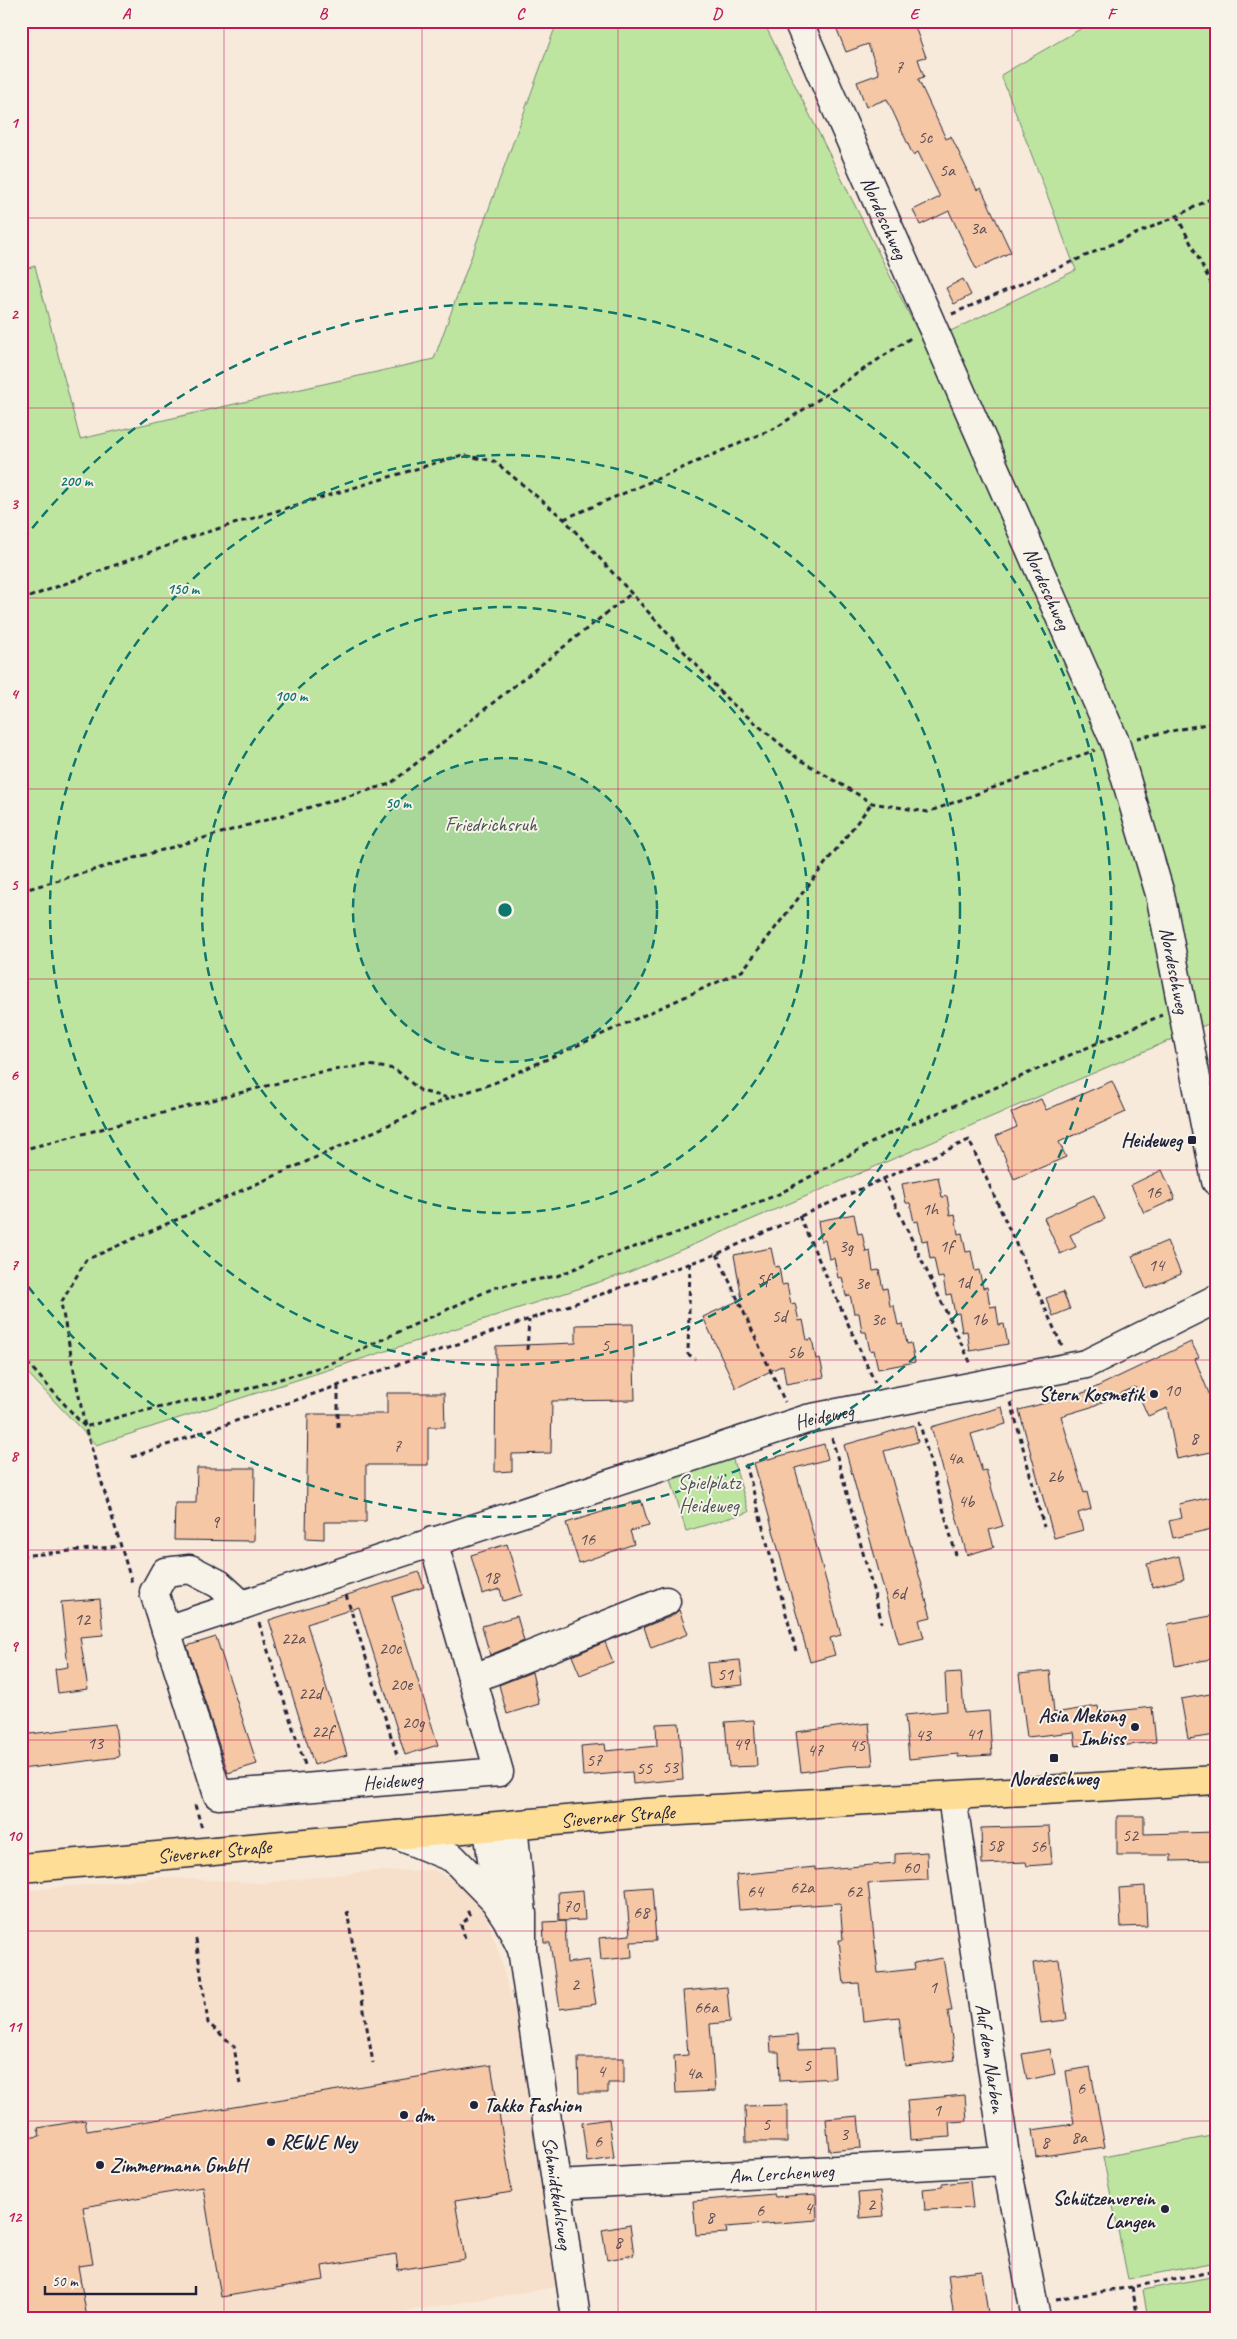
<svg xmlns="http://www.w3.org/2000/svg" width="1237" height="2339" font-family="Caveat,sans-serif">
  <style>
    .built { fill: #f7e0cb }
    .green { fill: #bee5a0; stroke: #70846e }
    .building { fill: #f6c7a5; stroke: #22223b }
    .lines { fill: none; stroke-linecap: round; stroke-linejoin: round }
    .minor-casing { stroke: #22223b; stroke-width: 31 }
    .major-casing { stroke: #22223b; stroke-width: 31 }
    .path { stroke: #22223b; stroke-width: 3; stroke-dasharray: 5 4; stroke-linecap: butt }
    .minor { stroke: #f7f3e8; stroke-width: 28 }
    .major { stroke: #fedd96; stroke-width: 28 }
    .grid { fill: none; stroke: #c2185b; stroke-width: 1; stroke-opacity: 0.55 }
    .ring { fill: none; stroke: #0f766e; stroke-width: 2.5; stroke-dasharray: 9 6 }
    .poi-dot { fill: #22223b; stroke: #f7f3e8; stroke-width: 2 }
    .labels { text-anchor: middle; stroke-width: 4; stroke-linejoin: round; paint-order: stroke }
    .number-label { font-size: 18px; fill: #574b56 }
    .street-label { font-size: 20px; fill: #22223b; stroke: #f7f3e8 }
    .park-label { font-size: 20px; fill: #495354; stroke: #f7f3e8 }
    .poi-label { font-size: 20px; font-weight: bold; fill: #22223b; stroke: #f7f3e8; text-anchor: end }
    .centre { fill: #0f766e; stroke: #f7f3e8; stroke-width: 2.5 }
    .ring-label { font-size: 15px; text-anchor: middle; font-weight: bold; fill: #0f766e; stroke: #f7f3e8; stroke-width: 4; stroke-linejoin: round; paint-order: stroke }
    .neatline { fill: none; stroke: #c2185b; stroke-width: 2 }
    .grid-label { font-size: 16px; text-anchor: middle; font-weight: bold; fill: #c2185b }
  </style>
  <rect width="100%" height="100%" fill="#f7eadb"/>
  <filter id="ink" filterUnits="userSpaceOnUse"><feTurbulence type="fractalNoise" baseFrequency=".02" numOctaves="2"/><feDisplacementMap in="SourceGraphic" scale="10" xChannelSelector="R" yChannelSelector="G"/><feConvolveMatrix kernelMatrix="1 2 1 2 8 2 1 2 1" color-interpolation-filters="sRGB"/></filter>
  <g filter="url(#ink)">
    <path class="built" d="M435 1870 462 1886 485 1913 498 1950 515 2012 564 2286 366 2318H21V1891L160 1877 262 1883 371 1871Z"/>
    <path class="green" d="M581 21H763L924 344 1076 270 1001 75 1094 21H1216V1025L1215 1021 627 1273 96 1445 21 1366V270L35 266 80 439 434 359 556 25Z
      M732 1457 749 1512 686 1531 670 1476Z
      M1216 2135V2262L1128 2279 1103 2157Z
      M1216 2276V2318H1148L1143 2290Z"/>
    <path class="building" d="M853 21H904L907 27 914 24 926 57 918 59 924 77 918 79 946 139 951 136 977 190 981 188 1011 252 976 269 949 211 920 225 913 210 940 197 918 152 913 155 887 99 866 107 857 82 879 74 868 44 846 52 836 27Z
      M963 279 971 295 954 304 946 288Z
      M1112 1081 1126 1112 1059 1142 1066 1157 1014 1179 996 1136 1017 1127 1011 1113 1041 1099 1046 1110Z
      M1162 1170 1175 1199 1144 1213 1131 1185Z
      M938 1177 942 1197 947 1196 950 1215 955 1214 958 1234 962 1233 966 1252 971 1251 975 1271 979 1270 983 1288 987 1287 990 1307 996 1306 999 1325 1004 1324 1008 1344 970 1351 967 1331 962 1332 959 1313 955 1314 951 1294 946 1295 943 1277 938 1278 934 1258 930 1259 927 1240 922 1241 918 1221 914 1222 910 1203H906L902 1184Z
      M1094 1195 1105 1219 1070 1235 1076 1247 1060 1254 1044 1218Z
      M854 1214 858 1234 862 1233 866 1252 870 1251 873 1271 879 1270 883 1289 887 1288 890 1306H894L898 1325 903 1324 907 1344 911 1343 915 1362 878 1369 874 1350 870 1351 866 1332H862L859 1313H854L850 1295 846 1296 842 1277 838 1278 834 1258 829 1259 825 1240 821 1241 818 1221Z
      M1167 1241 1181 1274 1146 1289 1132 1256Z
      M771 1248 775 1267 779 1266 782 1285 787 1284 791 1304 795 1303 799 1321 803 1320 807 1340 812 1339 816 1359 820 1358 824 1377 786 1384 783 1365 736 1388 703 1317 742 1299 734 1255Z
      M1063 1292 1070 1309 1053 1316 1046 1298Z
      M633 1324 635 1400 552 1401 551 1453 512 1454V1471L495 1472 496 1346 576 1343V1325Z
      M1191 1342 1199 1357 1195 1359 1210 1396 1216 1421V1451L1177 1459 1167 1408 1148 1416 1135 1387 1091 1407 1061 1416 1084 1493 1087 1492 1091 1509 1078 1513 1083 1530 1054 1538 1019 1410 1086 1392Z
      M387 1393H444L445 1427H428V1465H366V1522H324V1539L306 1538 308 1414H387Z
      M1002 1407 1006 1424 971 1434 982 1471 986 1470 1003 1526 989 1530 994 1547 967 1555 931 1427Z
      M914 1425 918 1442 884 1451 931 1617 919 1620 924 1638 899 1644 844 1445Z
      M824 1444 828 1459 795 1468 841 1635 830 1638 835 1655 810 1662 754 1463Z
      M197 1468H255L254 1541 174 1540 175 1503H196Z
      M1216 1496V1528L1173 1538 1169 1521 1182 1518 1179 1504Z
      M641 1500 649 1526 630 1531 634 1544 579 1563 566 1523Z
      M507 1544 522 1595 503 1601 500 1589 482 1594 471 1555Z
      M1179 1556 1184 1579 1152 1587 1147 1564Z
      M419 1572 424 1587 392 1597 438 1745 405 1755 359 1607 307 1624 347 1755 314 1765 269 1620Z
      M100 1599 103 1635 80 1637 88 1689 58 1693 55 1669 68 1667 61 1602Z
      M679 1610 688 1634 651 1648 644 1627 672 1616Z
      M1216 1615V1658L1175 1666 1168 1624Z
      M517 1616 524 1641 490 1655 482 1626Z
      M216 1637 257 1764 228 1773 187 1646Z
      M605 1642 613 1662 580 1675 572 1656Z
      M740 1660 743 1685 710 1688 707 1663Z
      M1050 1671 1054 1713 1098 1706 1099 1713 1152 1707 1156 1742 1119 1746 1118 1740 1076 1746 1074 1732 1027 1737 1019 1674Z
      M532 1672 539 1704 507 1714 499 1685Z
      M961 1672 964 1713 989 1711 992 1755 958 1757V1754L909 1759 905 1715 947 1711 945 1673Z
      M1216 1693V1735L1188 1739 1181 1699Z
      M754 1720 757 1766 729 1767 725 1722Z
      M679 1723 683 1779 633 1784 632 1772 583 1776 581 1746 605 1744 606 1751 657 1746 656 1724Z
      M869 1723 873 1765 845 1766 801 1772 796 1732Z
      M115 1724 119 1757 21 1769V1735Z
      M1117 1816H1144V1834L1216 1832V1860L1171 1861V1855H1117Z
      M1049 1826 1052 1864 1027 1866 1026 1862 982 1864 981 1828Z
      M927 1852 928 1880 868 1883 878 1973 915 1969 914 1963 943 1958 952 2011H948L955 2060 905 2066 899 2017 863 2021 859 1983 844 1984 839 1940H843L840 1903 739 1910 736 1875 815 1867V1870L895 1863V1854Z
      M1145 1886 1147 1926 1121 1927 1119 1888Z
      M652 1887 656 1941 631 1942 632 1957 601 1960 599 1938 630 1935 626 1889Z
      M583 1890 585 1920 559 1921 558 1892Z
      M565 1921 567 1963 589 1960 596 2004 560 2009 550 1943H544L543 1922Z
      M1059 1960 1067 2020 1041 2023 1033 1963Z
      M727 1987 730 2022 710 2024 715 2091 676 2093 674 2056 688 2055 683 1991Z
      M797 2035 798 2050 833 2049 835 2078 780 2081 779 2052H771L770 2037Z
      M1050 2049 1055 2074 1027 2080 1022 2054Z
      M578 2058H624V2083H608V2093H579Z
      M491 2065 512 2192 455 2201 465 2259 398 2270 396 2254 322 2266 324 2280 221 2297 203 2187 83 2207 93 2264 78 2266 87 2318H21V2139L40 2136 38 2128 85 2120 87 2131Z
      M1090 2067 1105 2147 1036 2157 1032 2130 1074 2124 1066 2071Z
      M965 2095 967 2121 949 2122 950 2137 910 2140 907 2100Z
      M787 2105V2142H746L745 2106Z
      M858 2116 861 2148 829 2151 826 2119Z
      M609 2119 614 2158 587 2162 582 2123Z
      M970 2181 973 2208 925 2210 923 2189 942 2187V2184Z
      M881 2191 884 2216 860 2218 858 2193Z
      M774 2194 775 2197 816 2194 817 2220 726 2227 727 2233 696 2235 693 2201Z
      M630 2225 634 2255 607 2260 602 2230Z
      M982 2271 988 2314 954 2318 948 2275Z"/>
    <g class="lines">
      <defs>
        <g id="minor">
          <path id="s1" d="M798 21 1115 742 1160 894 1216 1181"/>
          <path id="s2" d="M242 1605 219 1584 190 1569 165 1572 154 1592 218 1795 499 1772 433 1541"/>
          <path id="s3" d="M166 1630 807 1419 1086 1364 1216 1299"/>
          <path d="M472 1679 666 1601"/>
          <path id="s4" d="M952 1797 1006 2161 1036 2318"/>
          <path id="s5" d="M513 1825 522 1914V1949L576 2318"/>
          <path d="M488 1827 494 1876 502 1904"/>
          <path d="M397 1835 453 1858 495 1901 507 1919 520 1945"/>
          <path id="s6" d="M557 2185 1006 2161"/>
        </g>
        <g id="major">
          <path id="s7" d="M21 1868 645 1813 1216 1780"/>
        </g>
      </defs>
      <use href="#minor" class="minor-casing"/>
      <use href="#major" class="major-casing"/>
      <path class="path" d="M1177 216 1216 293
        M952 314 1177 216 1216 196
        M564 519 777 427 912 337
        M21 600 194 536 462 455 494 461 564 519 729 701 797 758 872 803 928 812 1095 750
        M1137 738 1216 722
        M21 891 390 784 632 593
        M449 1098 86 1260 61 1303 85 1427 129 1414 247 1389 327 1365 496 1287 557 1276 595 1260 677 1233 777 1195 882 1137 1162 1015
        M21 1150 320 1072 368 1065 395 1069 421 1091 449 1098 494 1083 742 971 872 803
        M883 1179 971 1364
        M799 1216 875 1383
        M717 1254 785 1402
        M690 1263 688 1354 695 1359
        M527 1350 529 1320
        M21 1356 85 1427 132 1583
        M338 1386V1429
        M1011 1402 1044 1527
        M919 1421 956 1555
        M832 1438 882 1623
        M132 1457 717 1254 969 1140 1062 1346
        M746 1464 796 1651
        M21 1556 121 1546
        M346 1595 398 1758
        M259 1623 305 1765
        M195 1805 202 1828
        M347 1911 373 2063
        M465 1938 461 1925 470 1916 466 1908
        M196 1939 208 2023 234 2046 240 2085
        M1132 2287 1138 2318
        M1056 2299 1132 2287 1216 2271"/>
      <use href="#minor" class="minor"/>
      <use href="#major" class="major"/>
    </g>
  </g>
  <path class="grid" d="M224 21V2318M422 21V2318M618 21V2318M816 21V2318M1012 21V2318M21 218H1216M21 408H1216M21 598H1216M21 789H1216M21 979H1216M21 1170H1216M21 1360H1216M21 1550H1216M21 1740H1216M21 1931H1216M21 2121H1216"/>
  <circle cx="505" cy="910" r="152" fill="#0f766e" fill-opacity=".12"/>
  <g class="ring">
    <circle cx="505" cy="910" r="152"/>
    <circle cx="505" cy="910" r="303"/>
    <circle cx="505" cy="910" r="455"/>
    <path d="M23 540A607 607 0 1 1 23 1280"/>
  </g>
  <g class="poi-dot">
    <rect x="1187" y="1135" width="10" height="10" rx="2.5"/>
    <circle cx="1154" cy="1394" r="5"/>
    <circle cx="1135" cy="1727" r="5"/>
    <rect x="1049" y="1753" width="10" height="10" rx="2.5"/>
    <circle cx="474" cy="2105" r="5"/>
    <circle cx="404" cy="2115" r="5"/>
    <circle cx="271" cy="2142" r="5"/>
    <circle cx="100" cy="2165" r="5"/>
    <circle cx="1165" cy="2209" r="5"/>
  </g>
  <g class="labels">
    <g class="number-label">
      <text x="899" y="73">7</text>
      <text x="925" y="143">5c</text>
      <text x="947" y="176">5a</text>
      <text x="978" y="234">3a</text>
      <text x="1153" y="1198">16</text>
      <text x="930" y="1215">1h</text>
      <text x="846" y="1252">3g</text>
      <text x="946" y="1252">1f</text>
      <text x="1156" y="1271">14</text>
      <text x="763" y="1285">5f</text>
      <text x="963" y="1288">1d</text>
      <text x="862" y="1289">3e</text>
      <text x="779" y="1322">5d</text>
      <text x="878" y="1325">3c</text>
      <text x="979" y="1325">1b</text>
      <text x="605" y="1351">5</text>
      <text x="795" y="1358">5b</text>
      <text x="1172" y="1396">10</text>
      <text x="1194" y="1444">8</text>
      <text x="397" y="1452">7</text>
      <text x="955" y="1464">4a</text>
      <text x="1055" y="1482">2b</text>
      <text x="966" y="1507">4b</text>
      <text x="215" y="1528">9</text>
      <text x="587" y="1545">16</text>
      <text x="491" y="1583">18</text>
      <text x="898" y="1599">6d</text>
      <text x="82" y="1625">12</text>
      <text x="293" y="1644">22a</text>
      <text x="390" y="1654">20c</text>
      <text x="725" y="1680">51</text>
      <text x="401" y="1690">20e</text>
      <text x="310" y="1699">22d</text>
      <text x="413" y="1728">20g</text>
      <text x="322" y="1737">22f</text>
      <text x="974" y="1740">41</text>
      <text x="923" y="1741">43</text>
      <text x="95" y="1749">13</text>
      <text x="741" y="1750">49</text>
      <text x="857" y="1751">45</text>
      <text x="815" y="1756">47</text>
      <text x="594" y="1766">57</text>
      <text x="670" y="1773">53</text>
      <text x="644" y="1774">55</text>
      <text x="1130" y="1841">52</text>
      <text x="995" y="1851">58</text>
      <text x="1038" y="1852">56</text>
      <text x="911" y="1873">60</text>
      <text x="802" y="1893">62a</text>
      <text x="755" y="1897">64</text>
      <text x="854" y="1897">62</text>
      <text x="571" y="1912">70</text>
      <text x="641" y="1918">68</text>
      <text x="575" y="1990">2</text>
      <text x="933" y="1993">1</text>
      <text x="706" y="2013">66a</text>
      <text x="807" y="2071">5</text>
      <text x="601" y="2077">4</text>
      <text x="694" y="2079">4a</text>
      <text x="1081" y="2094">6</text>
      <text x="937" y="2116">1</text>
      <text x="766" y="2130">5</text>
      <text x="844" y="2140">3</text>
      <text x="1079" y="2143">8a</text>
      <text x="598" y="2147">6</text>
      <text x="1045" y="2148">8</text>
      <text x="871" y="2210">2</text>
      <text x="808" y="2214">4</text>
      <text x="760" y="2216">6</text>
      <text x="710" y="2223">8</text>
      <text x="618" y="2248">8</text>
    </g>
    <g class="street-label">
      <text dy="7" stroke="none"><textPath href="#s1" startOffset="215">Nordeschweg</textPath></text>
      <text dy="7" stroke="none"><textPath href="#s1" startOffset="620">Nordeschweg</textPath></text>
      <text dy="7" stroke="none"><textPath href="#s1" startOffset="1024">Nordeschweg</textPath></text>
      <text dy="7" stroke="none"><textPath href="#s3" startOffset="692">Heideweg</textPath></text>
      <text dy="7" stroke="none"><textPath href="#s2" startOffset="500">Heideweg</textPath></text>
      <text dy="7" stroke="none"><textPath href="#s7" startOffset="599">Sieverner Straße</textPath></text>
      <text dy="7" stroke="none"><textPath href="#s7" startOffset="194">Sieverner Straße</textPath></text>
      <text dy="7" stroke="none"><textPath href="#s4" startOffset="264">Auf dem Narben</textPath></text>
      <text dy="7" stroke="none"><textPath href="#s6" startOffset="225">Am Lerchenweg</textPath></text>
      <text dy="7" stroke="none"><textPath href="#s5" startOffset="371">Schmidtkuhlsweg</textPath></text>
    </g>
    <g class="park-label">
      <text x="491" y="831">Friedrichsruh</text>
      <text x="709" y="1489">Spielplatz<tspan x="709" dy="23">Heideweg</tspan></text>
    </g>
    <g class="poi-label">
      <text x="1182" y="1147">Heideweg</text>
      <text x="1144" y="1401">Stern Kosmetik</text>
      <text x="1125" y="1722">Asia Mekong<tspan x="1125" dy="23">Imbiss</tspan></text>
      <text x="1054" y="1785" text-anchor="middle">Nordeschweg</text>
      <text x="484" y="2112" text-anchor="start">Takko Fashion</text>
      <text x="414" y="2122" text-anchor="start">dm</text>
      <text x="281" y="2149" text-anchor="start">REWE Ney</text>
      <text x="110" y="2172" text-anchor="start">Zimmermann GmbH</text>
      <text x="1155" y="2205">Schützenverein<tspan x="1155" dy="23">Langen</tspan></text>
    </g>
  </g>
  <circle cx="505" cy="910" r="8" class="centre"/>
  <g class="ring-label">
    <text x="76" y="486">200 m</text>
    <text x="183" y="594">150 m</text>
    <text x="291" y="701">100 m</text>
    <text x="398" y="808">50 m</text>
  </g>
  <rect width="1237" height="2339" fill="none" stroke="#f7f3e8" stroke-width="55"/>
  <path d="M45 2286v8h151v-8" fill="none" stroke="#22223b" stroke-width="2.5"/>
  <text x="52" y="2286" font-size="15" fill="#22223b" stroke="#f7f3e8" stroke-width="4" paint-order="stroke">50 m</text>
  <rect x="28" y="28" width="1182" height="2284" class="neatline"/>
  <g class="grid-label">
    <text x="126" y="19">A</text>
    <text x="323" y="19">B</text>
    <text x="520" y="19">C</text>
    <text x="717" y="19">D</text>
    <text x="914" y="19">E</text>
    <text x="1111" y="19">F</text>
    <text x="14" y="128">1</text>
    <text x="14" y="319">2</text>
    <text x="14" y="509">3</text>
    <text x="14" y="699">4</text>
    <text x="14" y="890">5</text>
    <text x="14" y="1080">6</text>
    <text x="14" y="1270">7</text>
    <text x="14" y="1461">8</text>
    <text x="14" y="1651">9</text>
    <text x="14" y="1841">10</text>
    <text x="14" y="2032">11</text>
    <text x="14" y="2222">12</text>
  </g>
</svg>
